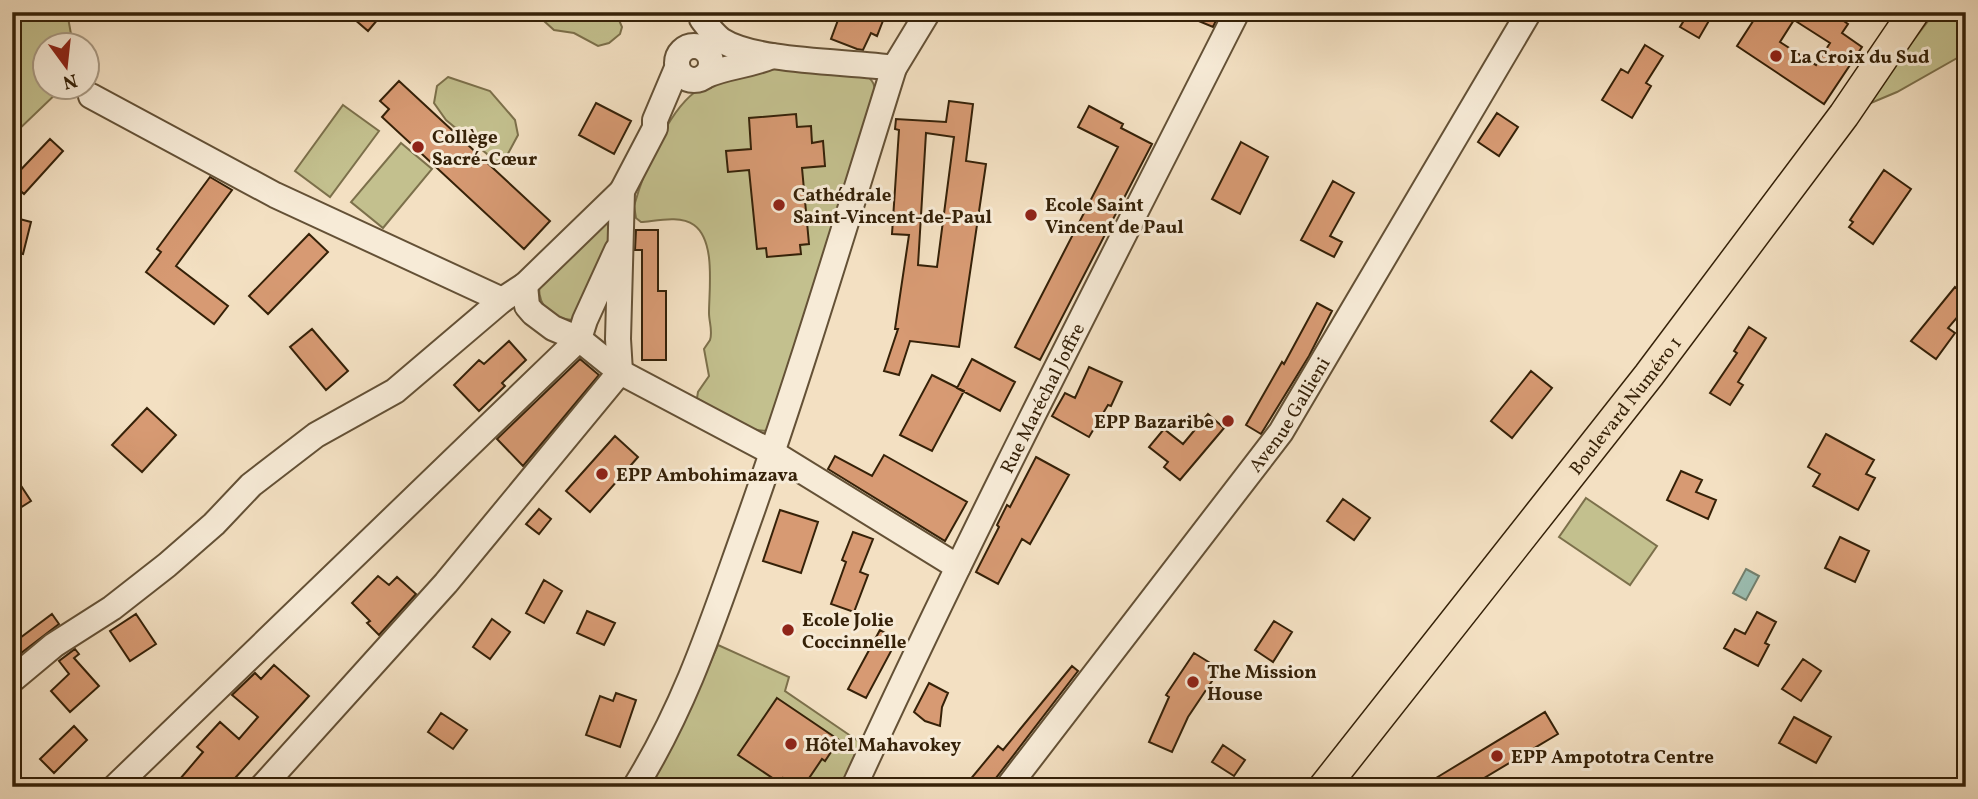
<svg xmlns="http://www.w3.org/2000/svg" width="1978" height="799" font-family="Vollkorn,serif">
  <style>
    .green { fill: #c3c08e; stroke: #7c704b; stroke-width: 2 }
    .water { fill: #9bbdb1; stroke: #727f6d; stroke-width: 2 }
    .building { fill: #d79a73; stroke: #352108; stroke-width: 2; fill-rule: evenodd }
    .lines { fill: none; stroke-linecap: round; stroke-linejoin: round }
    .minor-casing { stroke: #645136; stroke-width: 28 }
    .major-casing { stroke: #352108; stroke-width: 33 }
    .minor { stroke: #f7ebd7; stroke-width: 24 }
    .major { stroke: #f3e0c2; stroke-width: 30 }
    .poi-dot { fill: #8f2418; stroke: #f7ebd7; stroke-width: 2.5 }
    .labels { text-anchor: middle; stroke-width: 6; stroke-linejoin: round; paint-order: stroke }
    .poi-label { font-size: 19px; font-weight: bold; fill: #352108; stroke: #f7ebd7; text-anchor: start }
    .street-label { font-size: 19px; fill: #352108; stroke: #f7ebd7 }
  </style>
  <rect width="100%" height="100%" fill="#f3e0c2"/>
  <filter id="stains"><feTurbulence type="fractalNoise" baseFrequency=".00286" numOctaves="4"/><feColorMatrix values="0 0 0 0 .2 0 0 0 0 .09 0 0 0 0 .02 0 0 0 .5 -.17"/></filter>
  <radialGradient id="worn" r=".72"><stop offset=".6" stop-color="#630" stop-opacity="0"/><stop offset="1" stop-color="#630" stop-opacity=".3"/></radialGradient>
  <path class="green" d="M12 12H67L73 45 46 46V88H62L12 136Z
    M534 12H605L612 19 619 20 622 27 620 34 609 43 598 46 574 33 554 30Z
    M1935 12H1966V53L1897 92 1871 103V96Z
    M756 67C780 68 850 66 868 77 875 82 875 89 875 97L770 430C750 436 715 409 697 398L698 392 709 376 704 349C706 346 708 343 710 340 713 331 709 322 709 313 709 289 716 241 694 225 680 215 656 221 641 222L636 218 634 206C644 171 666 114 695 92 712 78 735 74 756 67Z
    M448 77 490 91 515 120 518 135 504 161H493L487 154 446 120 434 103 437 86Z
    M343 105 379 131 330 197 295 171Z
    M401 143 432 169 383 228 351 202Z
    M608 222 612 225 614 232 572 320C552 318 539 308 539 287L601 224Z
    M1586 498 1657 546 1630 585 1559 537Z
    M718 645 789 677 785 691 864 745 845 787H650L682 727Z"/>
  <path class="water" d="M1746 569 1759 576 1746 600 1733 593Z"/>
  <path class="building" d="M346 12H384L368 31Z
    M841 12H871L884 18 877 36 871 33 863 50 857 49 831 39Z
    M1177 12H1220L1213 27Z
    M1689 12H1714L1699 38 1680 27Z
    M1759 12H1831L1848 24 1842 33 1862 47 1824 104 1737 46ZM1794 20 1830 43 1816 65 1780 42Z
    M1645 45 1663 56 1646 83 1651 86 1632 118 1602 100 1621 69 1628 73Z
    M399 81 550 221 524 249 382 117 389 109 380 101Z
    M949 101 973 104 966 161 986 164 959 347 910 341 899 375 884 371 898 329H895L909 235 892 234 899 130 895 129 896 119 946 122ZM926 133 954 137 937 267 918 265Z
    M596 103 631 121 614 154 579 135Z
    M1089 106 1123 124 1121 128 1152 144 1040 360 1015 347 1118 147 1078 127Z
    M1497 113 1518 127 1499 156 1478 142Z
    M796 114 797 127 811 126 812 143 823 141 825 166 802 168 809 244 800 245 801 254 767 257 766 248 757 249 749 170 728 172 726 151 751 149 749 118Z
    M50 139 63 151 24 194 12 183V179Z
    M1241 142 1268 157 1240 214 1212 199Z
    M1884 170 1911 189 1873 244 1849 227 1853 222 1850 220Z
    M210 177 232 190 176 266 228 306 214 324 146 272 161 252 157 249Z
    M1333 181 1354 193 1330 236 1342 242 1334 257 1301 240Z
    M12 217 31 222 23 254 12 252Z
    M636 230H658V291H666V360H642V250H635Z
    M309 234 328 252 268 314 249 296Z
    M1955 287 1966 296V307L1948 328 1955 333 1936 359 1911 341Z
    M1317 303 1332 311 1309 356 1261 434 1246 425 1282 362 1284 364Z
    M1749 327 1766 338 1738 382 1743 385 1730 405 1710 393 1737 353 1734 351Z
    M312 329 348 371 326 390 290 347Z
    M509 341 526 360 502 383 505 386 479 411 454 385 479 360 484 364Z
    M580 359 599 375 523 466 497 439Z
    M972 359 1015 382 1000 411 957 388Z
    M1089 367 1122 382 1111 406 1108 405 1089 437 1052 416 1065 393 1075 398Z
    M1531 371 1552 388 1512 438 1491 421Z
    M932 375 964 391 932 451 900 435Z
    M147 408 176 435 142 472 112 445Z
    M1208 414 1224 428 1180 480 1164 467 1168 462 1149 447 1164 429 1183 444Z
    M1826 434 1874 460 1866 474 1875 478 1858 510 1813 486 1820 474 1808 467Z
    M615 436 638 457 590 512 566 491Z
    M884 455 967 502 945 541 828 469 835 456 872 476Z
    M1036 457 1069 475 1030 544 1022 539 998 584 976 572 999 527 997 525 1007 505 1010 507Z
    M1681 471 1702 480 1696 492 1716 500 1708 519 1667 500Z
    M12 472 31 501 12 513Z
    M1343 499 1370 518 1354 540 1327 521Z
    M539 509 551 519 539 534 526 524Z
    M780 510 818 522 801 573 763 561Z
    M853 532 873 539 860 572 868 575 854 612 831 604 846 562 842 560Z
    M1840 537 1869 551 1855 582 1825 568Z
    M378 576 389 585 397 577 416 594 379 635 367 623 370 621 352 603Z
    M544 580 562 591 544 623 526 613Z
    M587 611 615 623 604 645 577 633Z
    M1757 612 1776 622 1765 643 1769 645 1758 666 1724 648 1735 629 1745 634Z
    M52 614 59 624 12 660V644Z
    M136 614 156 644 130 661 110 631Z
    M492 619 510 632 490 659 473 647Z
    M1274 621 1292 632 1273 662 1255 650Z
    M880 630 897 640 866 698 848 689Z
    M75 649 79 654 74 658 99 686 70 712 51 691 69 674 59 661Z
    M1194 653 1220 669 1188 717 1172 752 1149 742 1169 697 1166 695Z
    M1803 659 1821 671 1801 701 1782 689Z
    M274 665 309 696 227 787H189L180 779 203 752 197 747 220 722 239 739 258 717 232 695 255 673 261 679Z
    M1072 666 1078 671 996 778 993 787H964L998 746 1003 750Z
    M929 683 948 693 942 707 940 726 925 721 914 712Z
    M616 693 636 700 620 747 586 735 600 696 613 701Z
    M777 698 839 740 825 761 822 759 803 787H796L783 778 780 783 738 755Z
    M1545 712 1558 734 1469 787H1441L1436 778Z
    M441 713 467 730 453 749 428 732Z
    M1794 717 1831 737 1816 763 1779 743Z
    M74 726 87 740 54 773 40 759Z
    M1223 745 1245 760 1234 776 1212 762Z"/>
  <g class="lines">
    <defs>
      <g id="minor">
        <path d="M702 19C708 27 713 34 721 40 757 63 849 61 894 68"/>
        <circle cx="694" cy="63" r="17"/>
        <path d="M705 76C726 66 750 66 772 56"/>
        <path d="M91 96 275 195 502 300"/>
        <path d="M525 285 527 306 533 313 553 328 579 339 620 372 773 453 958 567"/>
        <path d="M12 680 54 645 112 608 167 565 214 524 251 485 316 435 395 391 502 300 525 285 622 191"/>
        <path d="M115 787 579 339 585 320 617 250"/>
        <path d="M262 787 446 583 620 372 618 339 622 191 655 128V120L677 68"/>
        <path d="M635 787C687 703 713 620 746 528 800 376 846 221 894 68L928 12"/>
        <path id="s1" d="M854 787C974 525 1107 269 1237 12"/>
        <path id="s2" d="M1008 787 1281 432 1529 12"/>
      </g>
      <g id="major">
        <path id="s3" d="M1324 787 1649 375 1844 115 1914 12"/>
      </g>
    </defs>
    <use href="#minor" class="minor-casing"/>
    <use href="#major" class="major-casing"/>
    <use href="#minor" class="minor"/>
    <use href="#major" class="major"/>
  </g>
  <g class="poi-dot">
    <circle cx="1776" cy="56" r="7"/>
    <circle cx="418" cy="147" r="7"/>
    <circle cx="779" cy="205" r="7"/>
    <circle cx="1031" cy="215" r="7"/>
    <circle cx="1228" cy="421" r="7"/>
    <circle cx="602" cy="474" r="7"/>
    <circle cx="788" cy="630" r="7"/>
    <circle cx="1193" cy="682" r="7"/>
    <circle cx="791" cy="744" r="7"/>
    <circle cx="1497" cy="756" r="7"/>
  </g>
  <g class="labels">
    <g class="poi-label">
      <text x="1790" y="63">La Croix du Sud</text>
      <text x="432" y="143">Collège<tspan x="432" dy="22">Sacré-Cœur</tspan></text>
      <text x="793" y="201">Cathédrale<tspan x="793" dy="22">Saint-Vincent-de-Paul</tspan></text>
      <text x="1045" y="211">Ecole Saint<tspan x="1045" dy="22">Vincent de Paul</tspan></text>
      <text x="1214" y="428" text-anchor="end">EPP Bazaribe</text>
      <text x="616" y="481">EPP Ambohimazava</text>
      <text x="802" y="626">Ecole Jolie<tspan x="802" dy="22">Coccinnelle</tspan></text>
      <text x="1207" y="678">The Mission<tspan x="1207" dy="22">House</tspan></text>
      <text x="805" y="751">Hôtel Mahavokey</text>
      <text x="1511" y="763">EPP Ampototra Centre</text>
    </g>
    <g class="street-label">
      <text dy="7" stroke="none"><textPath href="#s1" startOffset="432">Rue Maréchal Joffre</textPath></text>
      <text dy="7" stroke="none"><textPath href="#s3" startOffset="486">Boulevard Numéro 1</textPath></text>
      <text dy="7" stroke="none"><textPath href="#s2" startOffset="467">Avenue Gallieni</textPath></text>
    </g>
  </g>
  <rect width="1978" height="799" fill="none" stroke="#f3e0c2" stroke-width="42"/>
  <rect x="14" y="14" width="1950" height="771" fill="none" stroke="#352108" stroke-width="3.5"/>
  <rect x="21" y="21" width="1936" height="757" fill="none" stroke="#352108" stroke-width="2"/>
  <g transform="translate(66 66) rotate(165)"><circle r="33" fill="#f7ebd7" stroke="#a99a84" stroke-width="2"/>
  <path d="M0-5L12 26L0 18L-12 26Z" fill="#8f2418"/>
  <text y="-10" font-size="19" font-weight="bold" text-anchor="middle" fill="#352108">N</text>
  </g>
  <rect width="100%" height="100%" filter="url(#stains)"/>
  <rect width="100%" height="100%" fill="url(#worn)"/>
</svg>
